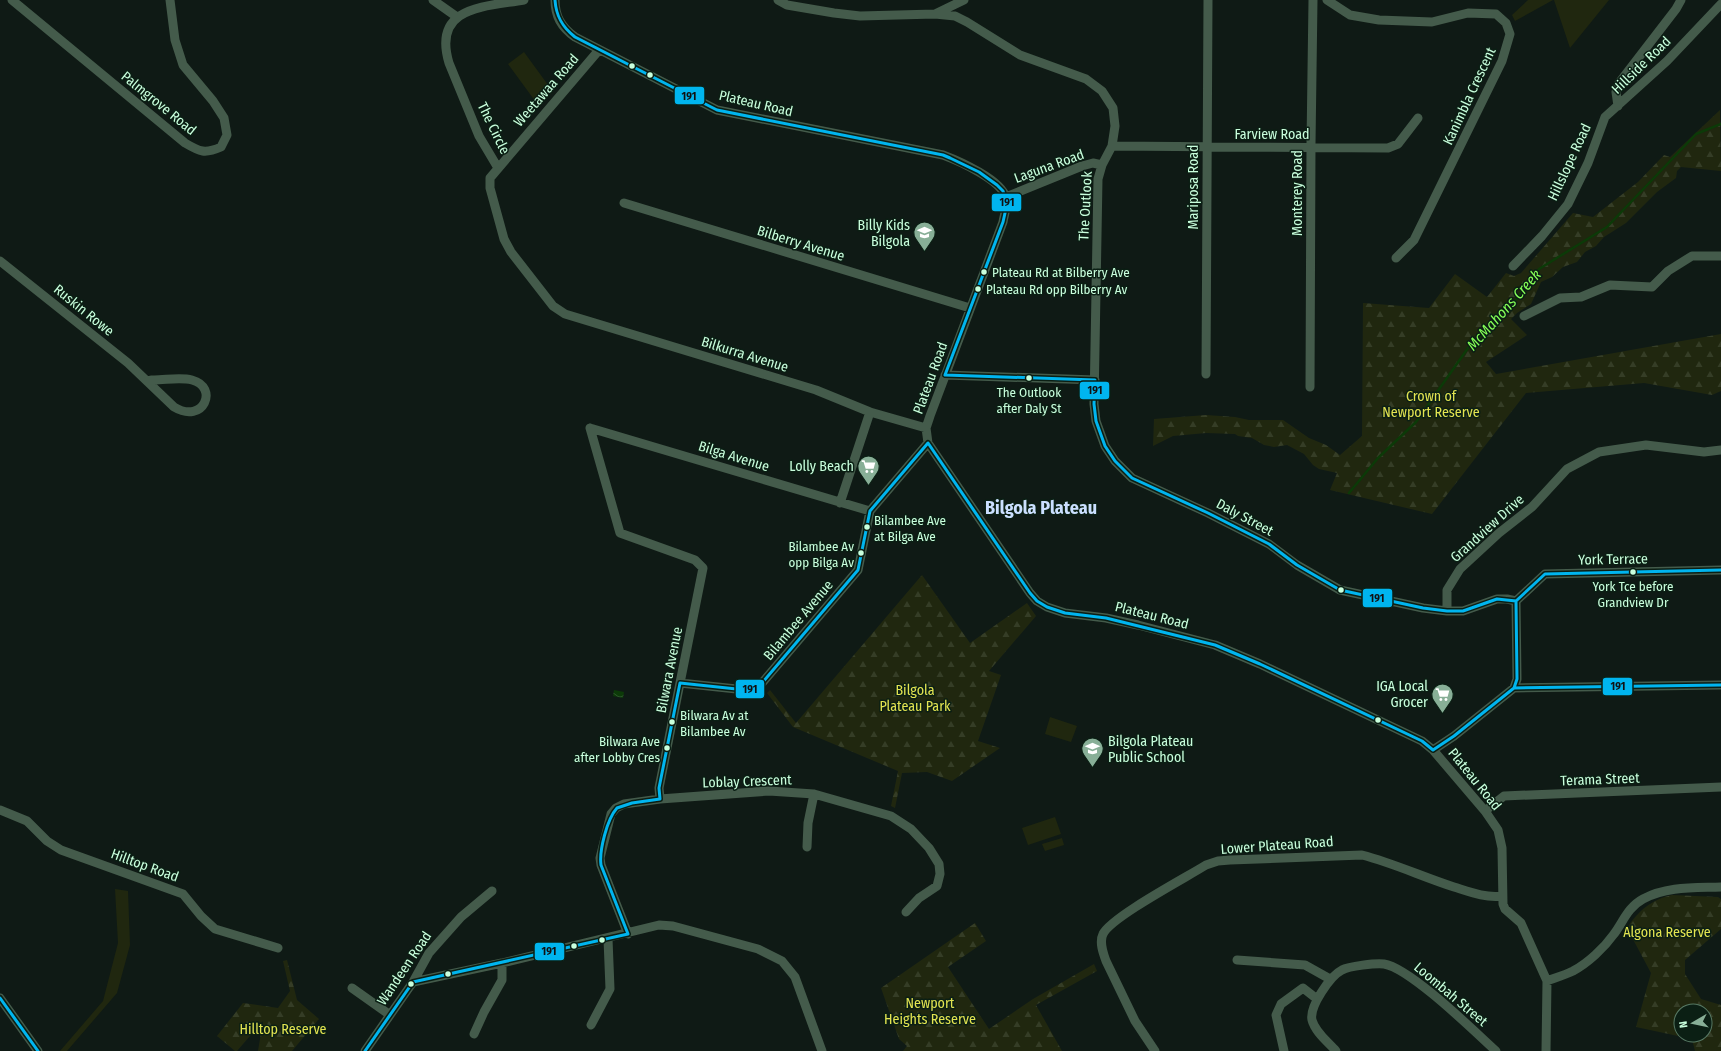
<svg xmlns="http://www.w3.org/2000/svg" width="1721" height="1051" font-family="'Fira Sans Condensed',sans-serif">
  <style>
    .forest { fill: url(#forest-firs); fill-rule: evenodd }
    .park { fill: #20270f }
    .water { fill: url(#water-waves) }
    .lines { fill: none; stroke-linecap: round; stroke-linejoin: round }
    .stream { stroke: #0c3a08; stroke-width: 2.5 }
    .minor { stroke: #445b4b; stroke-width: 9 }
    .bus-1-casing { stroke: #0b1f14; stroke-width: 6 }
    .bus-1 { stroke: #00b5ef; stroke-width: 3 }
    .bus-dot { fill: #c9ffdd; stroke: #0b1f14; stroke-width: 1.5 }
    .labels { text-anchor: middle; stroke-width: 3; stroke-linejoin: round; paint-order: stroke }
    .bus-label { font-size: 13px; fill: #c9ffdd; stroke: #0b1f14; text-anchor: start }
    .street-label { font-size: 14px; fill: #c9ffdd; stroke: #0b1f14 }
    .poi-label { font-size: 14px; fill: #c9ffdd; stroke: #0b1f14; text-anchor: end }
    .park-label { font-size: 14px; fill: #e3e451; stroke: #0b1f14 }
    .water-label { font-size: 15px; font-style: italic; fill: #86ff57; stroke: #0b1f14 }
    .district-label { font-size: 18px; font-weight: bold; fill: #cbdfff; stroke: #0b1f14 }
    .line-badge { stroke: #0b1f14; stroke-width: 1.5 }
    .pale-badge-label { font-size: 11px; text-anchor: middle; font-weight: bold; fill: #111 }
  </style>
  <defs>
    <pattern id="forest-firs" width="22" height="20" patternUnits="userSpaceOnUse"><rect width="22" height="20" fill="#20270f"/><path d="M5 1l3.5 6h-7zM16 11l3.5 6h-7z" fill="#353d26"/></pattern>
    <pattern id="water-waves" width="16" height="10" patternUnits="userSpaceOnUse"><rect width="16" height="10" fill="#0c3a08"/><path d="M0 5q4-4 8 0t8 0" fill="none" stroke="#2e582c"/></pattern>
  </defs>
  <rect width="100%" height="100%" fill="#0f1a15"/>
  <path class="forest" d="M1720 110 1721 171 1681 167 1677 171 1676 178 1657 192 1626 223 1604 237 1596 246 1585 252 1577 262 1563 267 1552 277 1541 282 1531 304 1517 313 1511 319 1527 335 1486 362 1496 374 1721 334V391L1712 395 1644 383 1526 393 1432 514 1330 490 1337 473 1319 469 1313 465 1304 454 1287 445 1274 447 1264 445 1252 438 1238 436 1235 434 1206 433 1173 436 1153 446 1154 419 1206 415 1235 417 1249 420H1283L1309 438 1326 445 1340 455 1362 436 1363 303 1429 308 1455 274 1487 297 1506 273 1514 276 1521 273 1573 213 1593 217 1638 182 1664 155 1670 157Z
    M922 575 970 643 1027 603 1036 616 989 671 1001 675 978 741 1000 748 952 781 927 772 902 773 895 808 891 806 898 771 793 727 767 693 770 690 796 723Z
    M1672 895 1718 897 1721 899V929L1685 960V974L1701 999 1721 1005V1051H1695L1692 1039 1636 1027 1651 973 1627 928C1639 910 1651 900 1672 895ZM1681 1011H1705V1035H1681Z
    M975 923 986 941 948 967 989 1029 1033 999 1094 964 1097 971 1036 1005 1062 1051H903L907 1046 899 1039 881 988Z
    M287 960 297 1000 319 1019 292 1051H258L263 1021 237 1051H235L217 1036 243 1003 278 1008 290 991 283 961Z"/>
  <path class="park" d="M1528 0H1553L1515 21 1512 15Z
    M1554 0H1609L1570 48Z
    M524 52 551 89 538 105 508 64Z
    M1050 717 1077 726 1071 742 1045 734Z
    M1055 817 1061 834 1028 845 1022 828Z
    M1062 838 1064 845 1045 851 1042 844Z
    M115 889 128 891 130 945 117 993 67 1051H60L103 1001 118 943Z"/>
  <path class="water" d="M614 690 624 692 623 698 613 696Z"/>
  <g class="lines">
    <path class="stream" d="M1349 493 1378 458 1416 422 1468 348 1512 305 1539 269 1607 227 1696 134 1721 124"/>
    <path class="minor" d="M12 0 185 143C200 152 205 154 221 147L227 135 224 118 213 101 183 65 175 40 170 0
      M433 0 457 17
      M555 0C555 16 561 27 575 37L717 110 943 155C959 161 1002 180 1006 198 1008 205 1004 215 1003 222L930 416 926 428 928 443 1030 593 1037 601 1047 607 1065 613 1106 618 1138 625 1215 645 1260 664 1422 741 1433 750 1485 811 1498 830 1502 848 1503 904 1505 909 1521 923 1547 981 1546 1051
      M778 0 787 5 834 13 860 16 935 14 955 16 967 22 1020 55 1086 79 1102 91 1113 108 1115 126 1112 146 1102 165 1098 179 1094 404 1096 421 1105 446 1115 461 1132 478 1208 513 1269 544 1297 565 1340 590 1423 608 1447 611H1463L1497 599H1507L1516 601
      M1327 0 1350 15 1379 20 1432 22 1468 13 1496 14 1506 23 1510 34 1502 61 1414 240 1396 258
      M935 14 964 0
      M599 50 490 178V188L504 239 511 252 553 306 565 314 816 390 870 412 926 428
      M1618 106 1616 92 1619 83 1676 9 1681 0
      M1112 146 1388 148 1398 144 1418 118
      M498 168 479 136 449 63C432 6 484 7 524 0
      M1006 197 1082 166 1093 163 1102 165
      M624 203 970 308
      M0 261 128 363 174 407C204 425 219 387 192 380 180 377 166 380 154 380H151L149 383
      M1513 266 1542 236 1568 204 1588 163 1605 117 1667 61 1721 4
      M1524 316 1560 298 1581 297 1610 285 1652 287 1668 271 1692 256H1721
      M1206 374 1208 0
      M945 375 1095 380
      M1310 387 1311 144 1313 0
      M590 428 620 533 695 560 703 568 659 788 660 799
      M590 428 870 511
      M840 503 870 412
      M1516 601 1545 574 1721 570
      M1447 611V590L1460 569 1499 533 1532 507 1567 469 1599 452 1646 445 1704 452 1721 450
      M680 683 746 690 754 688 762 683 858 570 870 511 928 443
      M1514 688 1721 685
      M1433 750 1454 736 1514 688 1517 679 1516 601
      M0 810 27 821 47 841 61 850 183 894 201 916 215 929 278 948
      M1485 811 1504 796 1721 787
      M807 847 808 823 814 794
      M628 934 601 865 600 858 611 814 616 808 624 804 660 799 769 791 814 794 891 816 911 829 929 848 939 864 940 874 937 886 919 898 906 912
      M1237 960 1305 965 1330 979
      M1547 981C1555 978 1565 975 1573 971 1588 963 1604 948 1614 934 1623 922 1628 907 1643 899 1667 886 1695 888 1721 887
      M413 982 502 963 659 925 673 926 758 949 782 961 795 977 822 1051
      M352 988 390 1015
      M0 998 38 1051
      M591 1025 610 989 608 939
      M474 1034 484 1012 502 980V963
      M365 1051 413 982 429 953 461 917 492 891
      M1155 1051 1135 1021 1106 961C1103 953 1099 942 1103 934 1111 917 1187 877 1206 865L1218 861 1230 860 1362 855C1393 863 1423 877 1454 887 1470 892 1485 898 1502 896
      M1284 1051 1276 1015 1281 1004 1303 988 1317 999
      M1336 1051C1328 1042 1315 1032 1312 1020 1309 1007 1330 976 1342 970 1349 966 1376 963 1384 964 1410 968 1474 1031 1496 1051"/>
    <defs>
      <path id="bus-1" d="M555 0C556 16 562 27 575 37L717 110 943 155 950 158 979 172 997 185 1003 191 1007 204 1003 222 945 375 1095 380 1094 404 1096 421 1105 446 1115 461 1132 478 1208 513 1269 544 1297 565 1340 590 1423 608 1447 611H1463L1497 599 1516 601
        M1516 601 1545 574 1721 570
        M1514 688 1721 685
        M0 998 38 1051
        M365 1051 413 982 628 934 601 865C599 851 607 819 617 808L632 803 660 799 659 788 680 683 746 690 754 688 762 683 858 570 870 511 928 443 1030 593 1037 601 1047 607 1065 613 1106 618 1215 645 1260 664 1422 741 1433 750 1454 736 1514 688 1517 679 1516 601"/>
    </defs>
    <use href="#bus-1" class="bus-1-casing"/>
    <use href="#bus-1" class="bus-1"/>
  </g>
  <defs>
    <symbol id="school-pin" viewBox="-11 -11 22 30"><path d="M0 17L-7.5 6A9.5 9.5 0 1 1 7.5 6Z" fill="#88af97" stroke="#0b1f14"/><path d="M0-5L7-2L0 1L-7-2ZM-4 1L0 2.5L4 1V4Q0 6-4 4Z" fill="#fff"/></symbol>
    <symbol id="supermarket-pin" viewBox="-11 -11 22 30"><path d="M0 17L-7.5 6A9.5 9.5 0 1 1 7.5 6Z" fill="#88af97" stroke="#0b1f14"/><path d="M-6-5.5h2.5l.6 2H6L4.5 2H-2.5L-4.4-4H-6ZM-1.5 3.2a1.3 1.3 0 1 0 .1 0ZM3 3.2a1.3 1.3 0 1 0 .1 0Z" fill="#fff"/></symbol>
  </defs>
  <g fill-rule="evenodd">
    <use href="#school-pin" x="912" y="220" width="25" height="34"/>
    <use href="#supermarket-pin" x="856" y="454" width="25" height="34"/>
    <use href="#supermarket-pin" x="1430" y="682" width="25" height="34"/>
    <use href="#school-pin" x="1080" y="736" width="25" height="34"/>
  </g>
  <g class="bus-dot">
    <circle cx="632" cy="66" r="3.5"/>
    <circle cx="650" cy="75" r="3.5"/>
    <circle cx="984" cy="272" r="3.5"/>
    <circle cx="978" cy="289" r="3.5"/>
    <circle cx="1029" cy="378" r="3.5"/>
    <circle cx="867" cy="527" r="3.5"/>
    <circle cx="861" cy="553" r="3.5"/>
    <circle cx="1633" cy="572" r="3.5"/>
    <circle cx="1341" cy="590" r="3.5"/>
    <circle cx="1378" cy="720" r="3.5"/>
    <circle cx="672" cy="722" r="3.5"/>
    <circle cx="667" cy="748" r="3.5"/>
    <circle cx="602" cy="940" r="3.5"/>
    <circle cx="574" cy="946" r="3.5"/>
    <circle cx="448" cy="974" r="3.5"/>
    <circle cx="411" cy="984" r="3.5"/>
  </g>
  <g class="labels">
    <g class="bus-label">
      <text x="992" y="277">Plateau Rd at Bilberry Ave</text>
      <text x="986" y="294">Plateau Rd opp Bilberry Av</text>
      <text x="1029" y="397" text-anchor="middle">The Outlook<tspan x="1029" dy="16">after Daly St</tspan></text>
      <text x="874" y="525">Bilambee Ave<tspan x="874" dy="16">at Bilga Ave</tspan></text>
      <text x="854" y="551" text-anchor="end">Bilambee Av<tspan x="854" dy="16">opp Bilga Av</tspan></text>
      <text x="1633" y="591" text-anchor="middle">York Tce before<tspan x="1633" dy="16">Grandview Dr</tspan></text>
      <text x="680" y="720">Bilwara Av at<tspan x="680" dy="16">Bilambee Av</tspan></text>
      <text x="660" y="746" text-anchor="end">Bilwara Ave<tspan x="660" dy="16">after Lobby Cres</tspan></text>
    </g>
    <g class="street-label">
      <text transform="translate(1641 65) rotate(-44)" y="5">Hillside Road</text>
      <text transform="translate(546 90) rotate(-49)" y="5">Weetawaa Road</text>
      <text transform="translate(1469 96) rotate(-65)" y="5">Kanimbla Crescent</text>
      <text transform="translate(159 103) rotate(39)" y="5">Palmgrove Road</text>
      <text transform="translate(756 103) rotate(13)" y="5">Plateau Road</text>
      <text transform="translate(494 128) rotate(64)" y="5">The Circle</text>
      <text x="1272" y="139">Farview Road</text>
      <text transform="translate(1569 162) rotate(-65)" y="5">Hillslope Road</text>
      <text transform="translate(1049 166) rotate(-20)" y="5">Laguna Road</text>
      <text transform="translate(1193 187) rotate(-90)" y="5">Mariposa Road</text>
      <text transform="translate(1297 193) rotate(-90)" y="5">Monterey Road</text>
      <text transform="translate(1085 206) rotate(-87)" y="5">The Outlook</text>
      <text transform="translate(801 243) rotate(17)" y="5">Bilberry Avenue</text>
      <text transform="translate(84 310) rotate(39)" y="5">Ruskin Rowe</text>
      <text transform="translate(745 354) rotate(17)" y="5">Bilkurra Avenue</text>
      <text transform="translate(930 378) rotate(-70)" y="5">Plateau Road</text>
      <text transform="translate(734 456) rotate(17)" y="5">Bilga Avenue</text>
      <text transform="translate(1245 517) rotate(28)" y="5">Daly Street</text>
      <text transform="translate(1487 528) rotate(-42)" y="5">Grandview Drive</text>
      <text transform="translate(1613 559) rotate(-1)" y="5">York Terrace</text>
      <text transform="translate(1152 615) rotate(14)" y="5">Plateau Road</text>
      <text transform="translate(798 620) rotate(-50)" y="5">Bilambee Avenue</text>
      <text transform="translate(669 670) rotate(-79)" y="5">Bilwara Avenue</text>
      <text transform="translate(1475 779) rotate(51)" y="5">Plateau Road</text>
      <text transform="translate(1600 779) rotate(-2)" y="5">Terama Street</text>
      <text transform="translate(747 781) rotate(-2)" y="5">Loblay Crescent</text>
      <text transform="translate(1277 845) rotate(-4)" y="5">Lower Plateau Road</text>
      <text transform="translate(145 865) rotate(20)" y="5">Hilltop Road</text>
      <text transform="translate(404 968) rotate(-56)" y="5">Wandeen Road</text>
      <text transform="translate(1451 994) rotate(40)" y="5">Loombah Street</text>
    </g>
    <g class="poi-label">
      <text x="910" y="230">Billy Kids<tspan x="910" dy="16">Bilgola</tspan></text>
      <text x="854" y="471">Lolly Beach</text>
      <text x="1428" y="691">IGA Local<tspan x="1428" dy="16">Grocer</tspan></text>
      <text x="1108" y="746" text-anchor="start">Bilgola Plateau<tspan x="1108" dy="16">Public School</tspan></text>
    </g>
    <g class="park-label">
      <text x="1431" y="401">Crown of<tspan x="1431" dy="16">Newport Reserve</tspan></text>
      <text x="915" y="695">Bilgola<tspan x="915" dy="16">Plateau Park</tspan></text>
      <text x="1667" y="937">Algona Reserve</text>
      <text x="930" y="1008">Newport<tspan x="930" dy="16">Heights Reserve</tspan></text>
      <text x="283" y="1034">Hilltop Reserve</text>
    </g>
    <g class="water-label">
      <text transform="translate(1504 310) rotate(-48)" y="5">McMahons Creek</text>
    </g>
    <g class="district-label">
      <text x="1041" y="514">Bilgola Plateau</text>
    </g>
  </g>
  <g class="line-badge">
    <rect x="674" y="86" width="31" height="19" rx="4" fill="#00b5ef"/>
    <rect x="991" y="193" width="31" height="19" rx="4" fill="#00b5ef"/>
    <rect x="1079" y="381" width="31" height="19" rx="4" fill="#00b5ef"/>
    <rect x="1362" y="588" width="31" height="20" rx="4" fill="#00b5ef"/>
    <rect x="1602" y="677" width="31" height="19" rx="4" fill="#00b5ef"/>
    <rect x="735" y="679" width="30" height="20" rx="4" fill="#00b5ef"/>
    <rect x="534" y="942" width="31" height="19" rx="4" fill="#00b5ef"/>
  </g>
  <g class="pale-badge-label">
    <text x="689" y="100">191</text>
    <text x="1007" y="206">191</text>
    <text x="1095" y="394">191</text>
    <text x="1377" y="602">191</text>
    <text x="1618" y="690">191</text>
    <text x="750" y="693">191</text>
    <text x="549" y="955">191</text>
  </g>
  <g transform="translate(1693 1023) rotate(261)"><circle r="19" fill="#0b1f14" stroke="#577964"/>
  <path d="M0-3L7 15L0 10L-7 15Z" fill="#88af97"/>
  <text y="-6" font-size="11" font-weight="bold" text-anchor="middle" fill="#c9ffdd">N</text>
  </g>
</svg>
